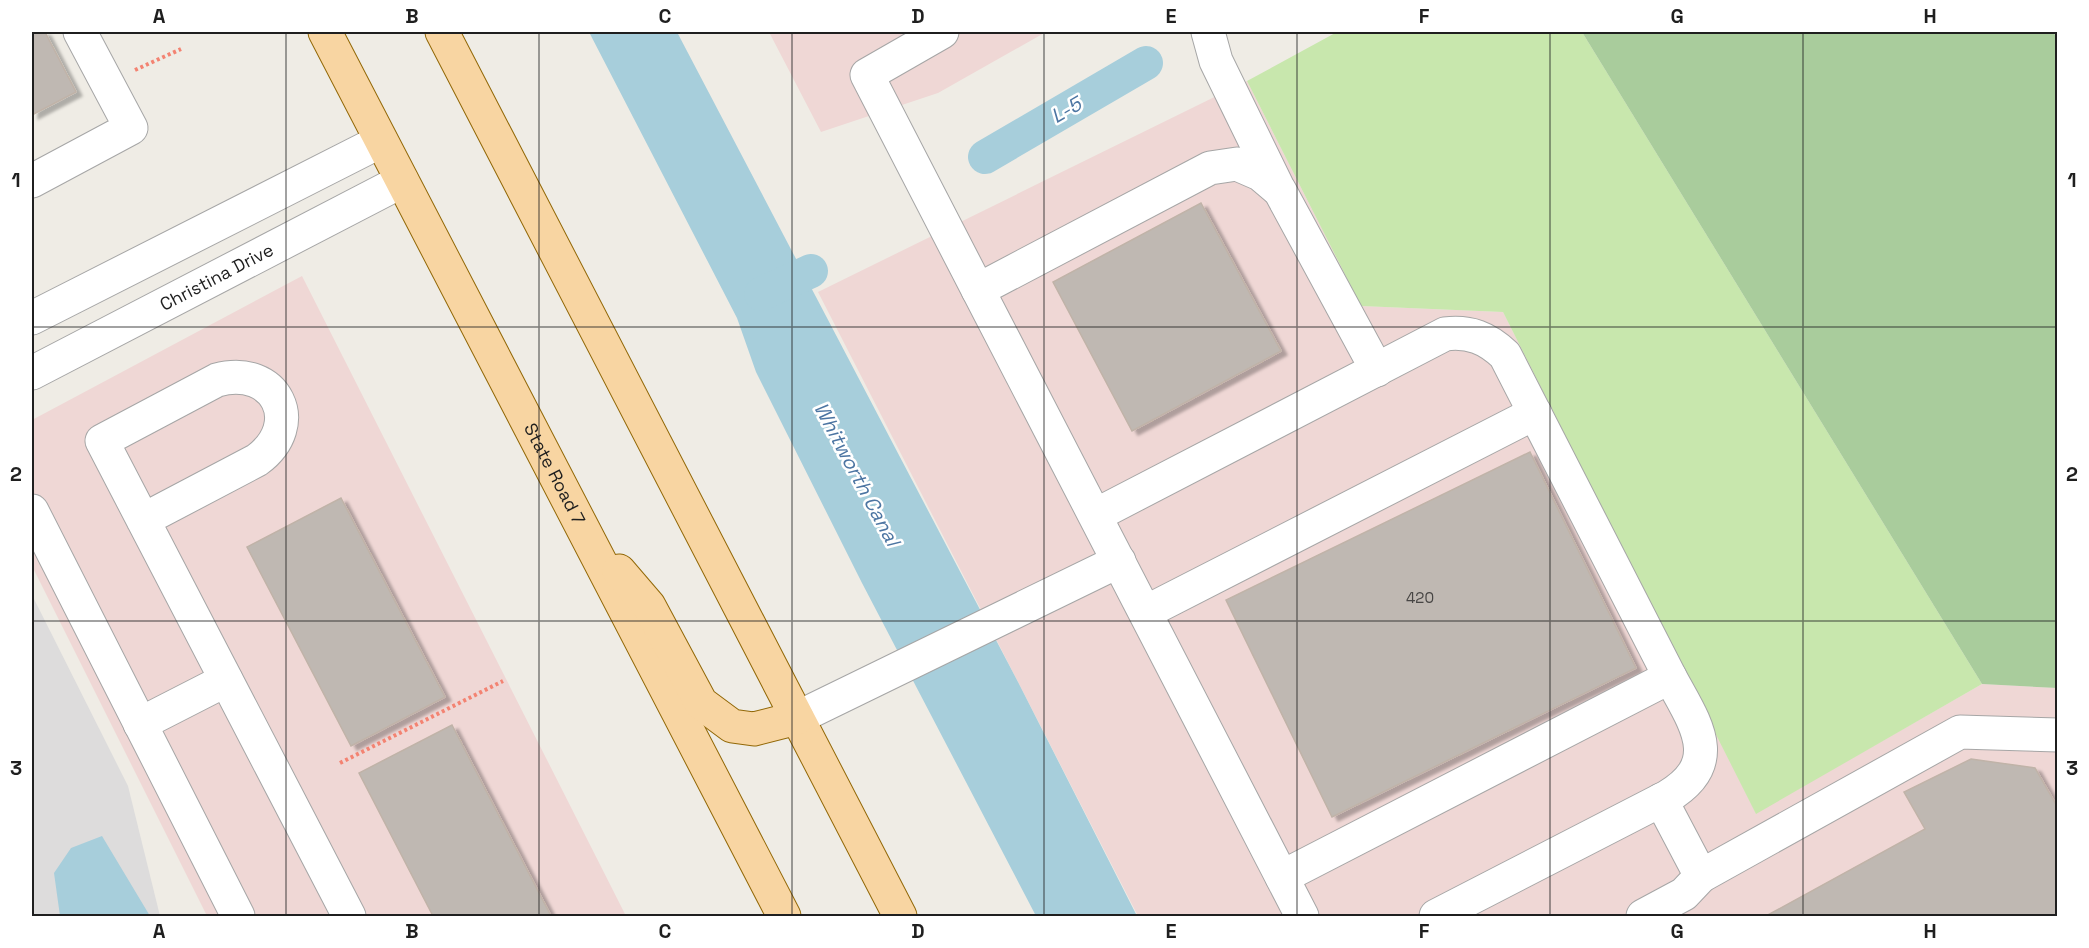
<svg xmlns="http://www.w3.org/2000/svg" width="2089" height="948" font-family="'Space Grotesk',sans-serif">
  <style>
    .residential { fill: #dddcdc }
    .commercial { fill: #efd7d5 }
    .grass { fill: #c8e7ad }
    .forest { fill: #a9cc9c }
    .water { fill: #a7cedb }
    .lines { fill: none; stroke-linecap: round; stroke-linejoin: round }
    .canal { stroke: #a7cedb; stroke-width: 34 }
    .building { fill: #bfb8b2; stroke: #c0b3a8; stroke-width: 1.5; filter: url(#shadow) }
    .minor-casing { stroke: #a6a6a6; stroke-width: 35 }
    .major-casing { stroke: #926807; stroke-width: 35 }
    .path { stroke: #f38372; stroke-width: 4; stroke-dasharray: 3 3; stroke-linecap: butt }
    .minor { stroke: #fff; stroke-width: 33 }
    .major { stroke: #f8d5a2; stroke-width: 33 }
    .grid { fill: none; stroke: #1f1f1f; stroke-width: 1.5; stroke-opacity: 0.55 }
    .labels { text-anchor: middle; stroke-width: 5; stroke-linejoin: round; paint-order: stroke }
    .number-label { font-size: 15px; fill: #474544 }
    .street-label { font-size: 18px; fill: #1f1f1f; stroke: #fff }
    .water-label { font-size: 20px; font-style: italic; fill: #4c75a2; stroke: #fff }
    .neatline { fill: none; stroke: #1f1f1f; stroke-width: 2 }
    .grid-label { font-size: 20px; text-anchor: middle; font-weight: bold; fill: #1f1f1f }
  </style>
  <defs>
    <filter id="shadow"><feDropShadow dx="6" dy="4" stdDeviation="1.5" flood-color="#0004"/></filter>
  </defs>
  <rect width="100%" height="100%" fill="#efece5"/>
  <path class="residential" d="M32 595 128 786 160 916H32Z"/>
  <path class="commercial" d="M769 32H1046L938 93 821 132Z
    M1247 81 1361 306 1503 312 1756 813 1982 684 2057 688V916H1138L818 292Z
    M302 276 626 916H207L32 566V420Z"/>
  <path class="grass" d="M1337 32H1582L1982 684 1756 814 1503 312 1361 306 1247 81Z"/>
  <path class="forest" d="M1582 32H2053L2058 39 2057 688 1982 684Z"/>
  <path class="water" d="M589 32H677L1018 682 1137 916H1036L862 583 756 372 737 318Z
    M102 836 150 916H60L54 873 71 848Z"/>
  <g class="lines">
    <path class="canal" d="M985 157 1146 63
      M761 294 811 271"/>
  </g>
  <path class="building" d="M32 32H45L76 92 32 115Z
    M1201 203 1281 351 1132 431 1053 282Z
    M1530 452 1636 668 1332 817 1226 600Z
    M341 498 445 697 351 746 247 547Z
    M452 725 551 916H433L359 773Z
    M1971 759 2035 768 2058 808V916H1766L1925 829 1904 792Z"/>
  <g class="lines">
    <defs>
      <g id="minor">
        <path d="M942 32 867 75 978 290"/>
        <path d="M1208 32 1216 61 1279 190"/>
        <path d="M32 181 131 128 80 32"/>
        <path d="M32 318 381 141"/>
        <path id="s1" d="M32 373 402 181"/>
        <path d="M32 511 238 916"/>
        <path d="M1096 515 1445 334C1470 331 1487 338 1505 355L1670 677C1694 722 1726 762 1667 797L1436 916"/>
        <path d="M143 520 257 460C306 424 276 364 217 380L102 441C184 600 267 758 349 916"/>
        <path d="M1146 612 1535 413"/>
        <path d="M797 718 1119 561"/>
        <path d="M140 724 226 680"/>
        <path d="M1661 800 1701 876"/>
        <path d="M1282 877 1670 677"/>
        <path d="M1302 916 978 290 1210 168 1237 164 1260 174 1280 191 1377 370"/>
        <path d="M1643 916 1684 894 1701 876 1960 732 2058 735"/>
      </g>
      <g id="major">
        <path id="s2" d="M325 32 784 916"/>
        <path d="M442 32 900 916"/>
        <path d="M619 571 649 606 701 703 732 726 754 729 797 718"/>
      </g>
    </defs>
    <use href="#minor" class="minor-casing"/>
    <use href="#major" class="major-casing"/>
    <path class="path" d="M135 70 181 49
      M340 763 503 681"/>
    <use href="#minor" class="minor"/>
    <use href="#major" class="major"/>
  </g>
  <path class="grid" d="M286 32V916M539 32V916M792 32V916M1044 32V916M1297 32V916M1550 32V916M1803 32V916M32 327H2058M32 621H2058"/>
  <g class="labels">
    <g class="number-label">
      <text x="1420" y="603">420</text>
    </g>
    <g class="street-label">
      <text dy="6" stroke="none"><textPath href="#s1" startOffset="208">Christina Drive</textPath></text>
      <text dy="6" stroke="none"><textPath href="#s2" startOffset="498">State Road 7</textPath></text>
    </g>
    <g class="water-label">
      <text transform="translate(1066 110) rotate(-30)" y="7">L-5</text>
      <text transform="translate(857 474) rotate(62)" y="7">Whitworth Canal</text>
    </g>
  </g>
  <rect width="2089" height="948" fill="none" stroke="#ffffff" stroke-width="66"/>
  <rect x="33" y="33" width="2023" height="882" class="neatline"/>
  <g class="grid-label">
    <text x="159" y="23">A</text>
    <text x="412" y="23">B</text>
    <text x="665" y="23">C</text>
    <text x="918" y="23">D</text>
    <text x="1171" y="23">E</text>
    <text x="1424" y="23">F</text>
    <text x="1677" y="23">G</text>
    <text x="1930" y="23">H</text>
    <text x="16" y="187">1</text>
    <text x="2072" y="187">1</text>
    <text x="16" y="481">2</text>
    <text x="2072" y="481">2</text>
    <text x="16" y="775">3</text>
    <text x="2072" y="775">3</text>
    <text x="159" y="938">A</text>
    <text x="412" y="938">B</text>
    <text x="665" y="938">C</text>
    <text x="918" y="938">D</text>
    <text x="1171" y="938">E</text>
    <text x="1424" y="938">F</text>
    <text x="1677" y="938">G</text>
    <text x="1930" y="938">H</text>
  </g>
</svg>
